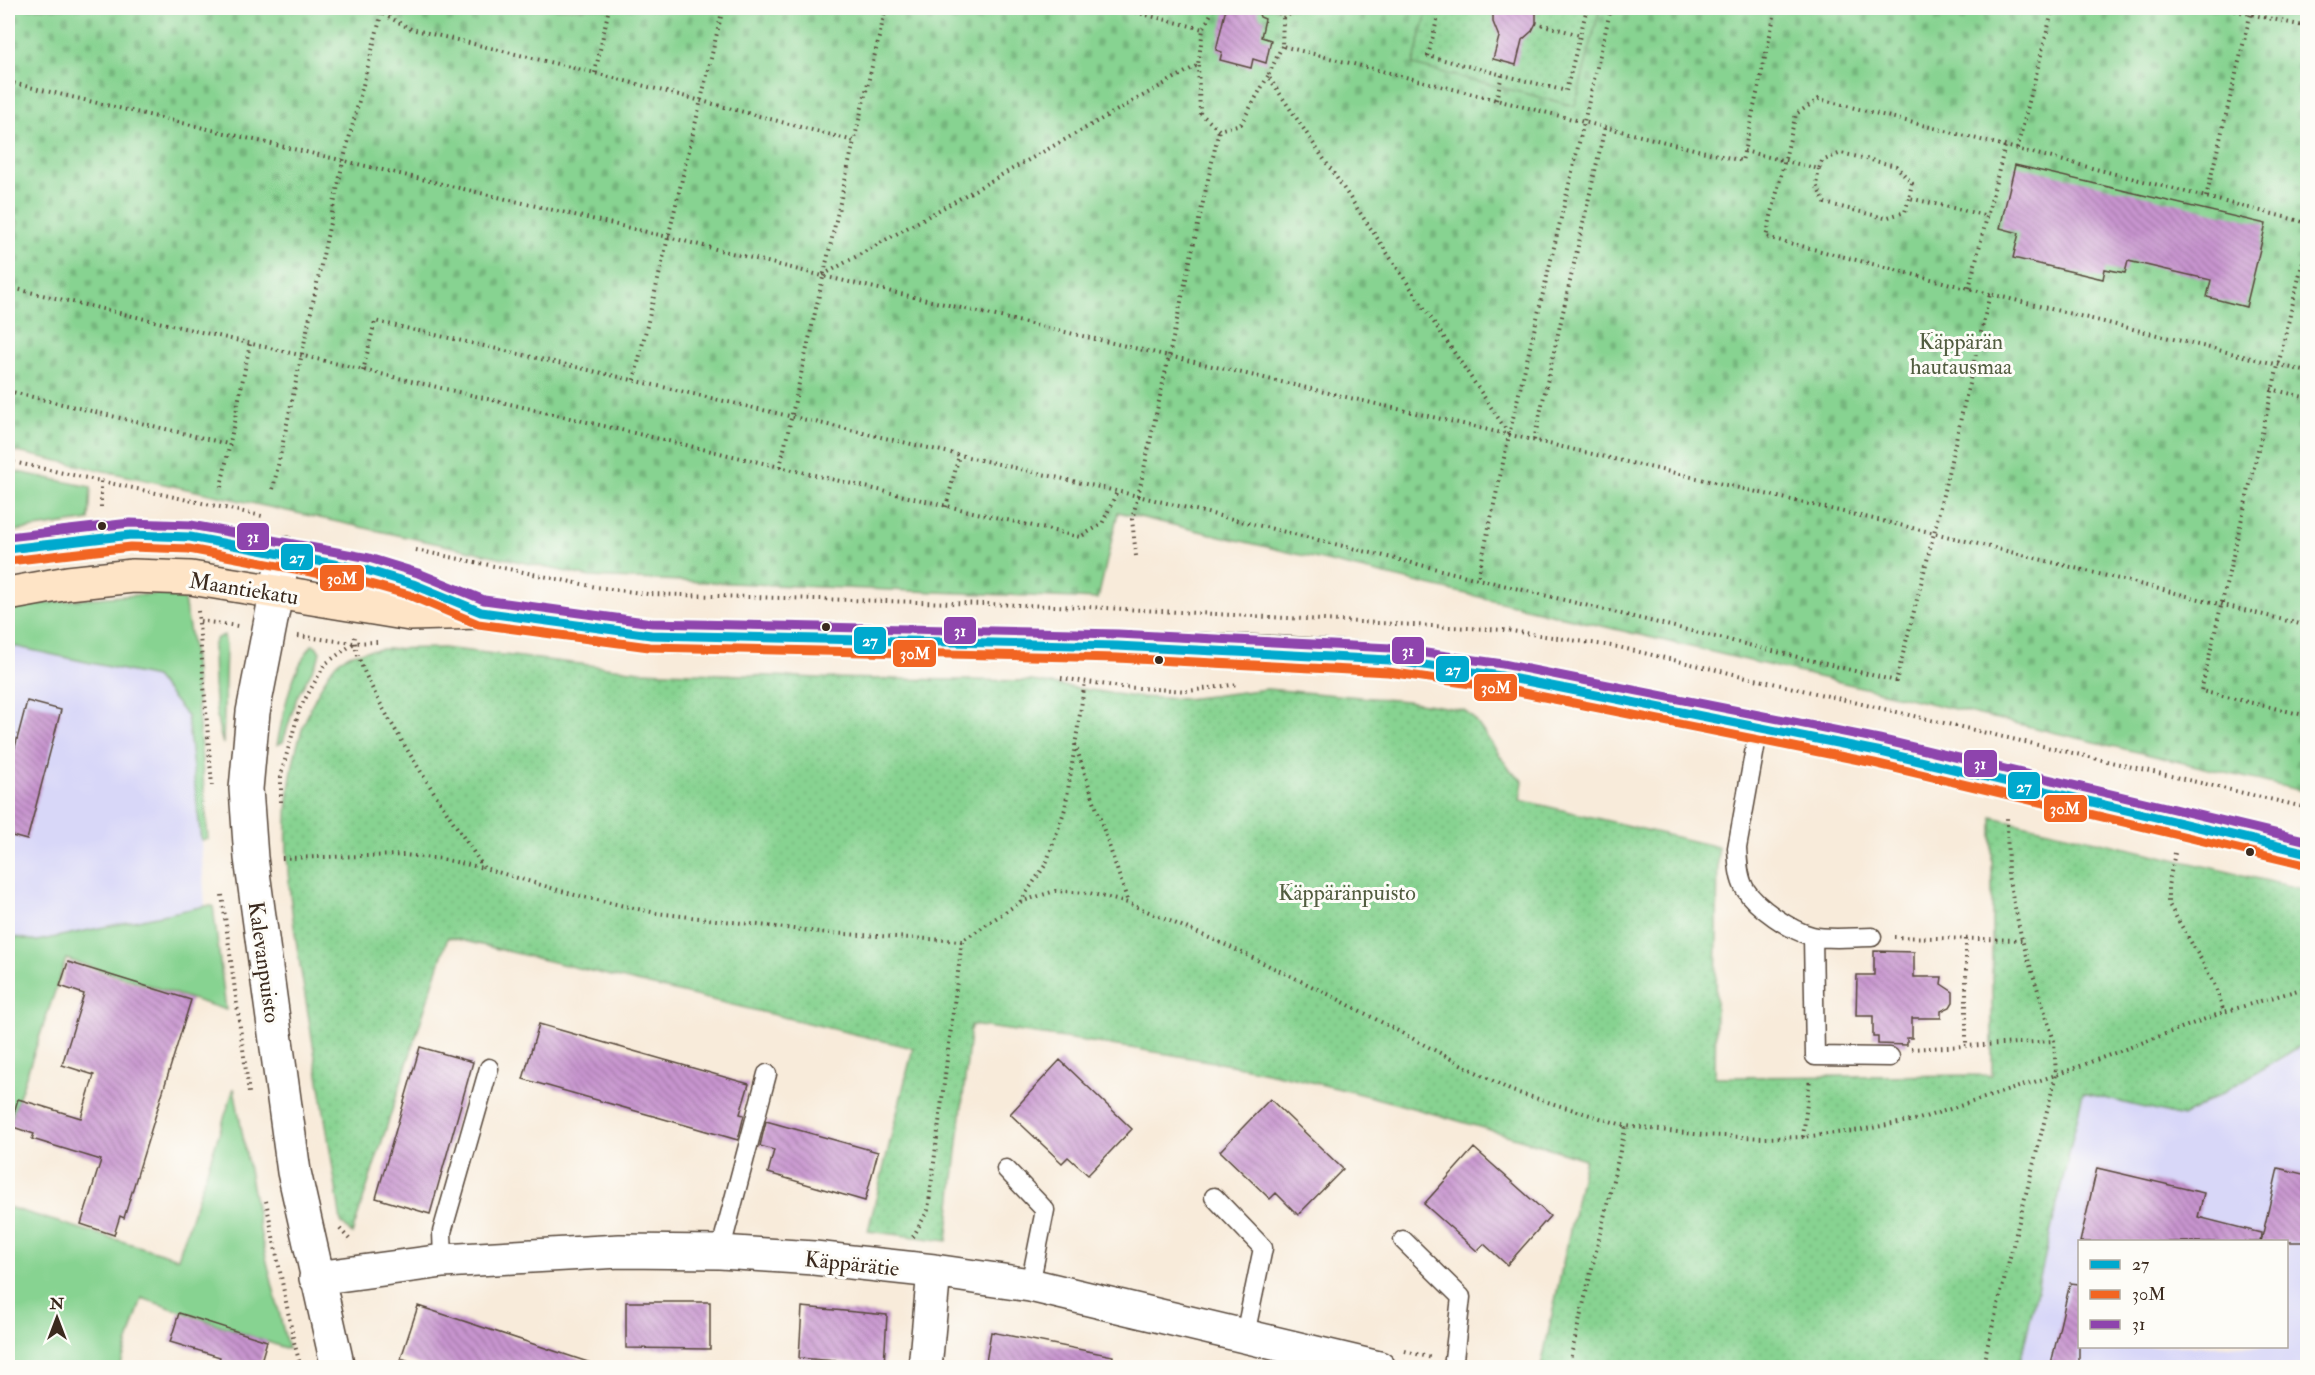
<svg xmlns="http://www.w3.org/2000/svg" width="2315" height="1375" font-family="'IM FELL Double Pica',serif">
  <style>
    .built { fill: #d8d7f8; fill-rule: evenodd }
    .grass { fill: #87d391; stroke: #617e58; stroke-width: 1.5 }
    .cemetery { fill: url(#cemetery-stones); stroke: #617e58; stroke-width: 1.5 }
    .park { fill: url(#park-dots); stroke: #617e58; stroke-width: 1.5 }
    .building { fill: url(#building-back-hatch) }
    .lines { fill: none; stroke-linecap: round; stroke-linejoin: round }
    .lane-casing { stroke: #57473a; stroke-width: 21 }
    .street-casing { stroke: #57473a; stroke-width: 36 }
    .secondary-casing { stroke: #57473a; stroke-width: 36 }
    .path { stroke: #57473a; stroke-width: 4; stroke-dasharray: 1.5 4.5; stroke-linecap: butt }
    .lane { stroke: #fff; stroke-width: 18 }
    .street { stroke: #fff; stroke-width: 33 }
    .secondary { stroke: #fee4c6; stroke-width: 33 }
    .bus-1-casing { stroke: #fdfcf7; stroke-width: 14 }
    .bus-2-casing { stroke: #fdfcf7; stroke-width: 14 }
    .bus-3-casing { stroke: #fdfcf7; stroke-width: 14 }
    .bus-1 { stroke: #00a9ce; stroke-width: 9 }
    .bus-2 { stroke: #f26522; stroke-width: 9 }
    .bus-3 { stroke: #8e44ad; stroke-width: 9 }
    .bus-dot { fill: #3b2a1e; stroke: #fdfcf7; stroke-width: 2 }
    .labels { text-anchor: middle; stroke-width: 6; stroke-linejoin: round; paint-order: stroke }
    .park-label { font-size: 22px; fill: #525d40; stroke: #fdfcf7 }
    .street-label { font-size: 22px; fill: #3b2a1e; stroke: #fdfcf7 }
    .line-badge { stroke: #fdfcf7; stroke-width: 2 }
    .badge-label { font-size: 16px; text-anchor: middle; font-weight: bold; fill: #fff }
  </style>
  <defs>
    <pattern id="cemetery-stones" width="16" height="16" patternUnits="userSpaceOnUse" patternTransform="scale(1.5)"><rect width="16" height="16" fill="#87d391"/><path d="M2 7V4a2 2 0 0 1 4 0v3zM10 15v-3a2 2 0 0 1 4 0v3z" fill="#75b57d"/></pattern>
    <pattern id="park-dots" width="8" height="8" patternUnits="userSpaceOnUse" patternTransform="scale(1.5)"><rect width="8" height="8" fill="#87d391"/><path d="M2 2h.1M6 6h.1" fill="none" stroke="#75b57d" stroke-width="1.8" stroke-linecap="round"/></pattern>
    <pattern id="building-back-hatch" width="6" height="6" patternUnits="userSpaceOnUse" patternTransform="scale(1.5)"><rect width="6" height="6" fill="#c794cf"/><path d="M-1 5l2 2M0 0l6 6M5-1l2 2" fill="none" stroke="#a379a7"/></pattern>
  </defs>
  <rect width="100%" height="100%" fill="#fdfcf7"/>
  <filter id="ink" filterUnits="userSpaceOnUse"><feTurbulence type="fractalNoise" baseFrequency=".0167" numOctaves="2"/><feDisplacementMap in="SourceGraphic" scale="12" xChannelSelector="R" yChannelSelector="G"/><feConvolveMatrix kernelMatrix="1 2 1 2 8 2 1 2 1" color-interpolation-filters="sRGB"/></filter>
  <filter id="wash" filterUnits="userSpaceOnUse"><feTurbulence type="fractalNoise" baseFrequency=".008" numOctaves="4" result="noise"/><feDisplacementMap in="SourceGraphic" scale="24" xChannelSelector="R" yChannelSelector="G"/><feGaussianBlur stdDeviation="1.35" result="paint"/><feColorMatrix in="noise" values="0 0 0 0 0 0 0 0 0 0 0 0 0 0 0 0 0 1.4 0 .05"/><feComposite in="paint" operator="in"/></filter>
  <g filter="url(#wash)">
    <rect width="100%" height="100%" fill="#f8ebda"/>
    <path class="built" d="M8 645 155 677 187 716 201 840 205 906 37 941 8 936Z
      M2307 1042V1367L2019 1368 2083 1093 2182 1117ZM2080 1242H2286V1346H2080Z"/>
    <path class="grass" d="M8 470 91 487 89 520 8 532Z
      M162 594 184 600 193 649 208 839 201 840 187 716 155 677 8 645V609C59 600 110 596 162 594Z
      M224 635 226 647 223 744C213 712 214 679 213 646L217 638Z
      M312 645 316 646 320 652 318 660 297 697 283 742 277 745C284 710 290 673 312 645Z
      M205 906H213L226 1010 66 959 8 1129V936L37 941Z
      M234 1088 262 1241 288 1349 142 1298 120 1367H8V1207L178 1258Z"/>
    <path class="cemetery" d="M8 8H2307V792L1118 512 1098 599 590 577 8 450V262L18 222 8 218Z"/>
    <path class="park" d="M1428 8H1600L1575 106 1413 65Z
      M443 648 640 671 820 678 1031 681 1135 697 1186 699 1267 689 1406 701 1464 710 1475 720 1510 770 1523 781 1520 800 1718 847 1715 1077 1992 1075V817L2307 890V1042L2182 1117 2083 1093 2019 1367H1541L1585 1159C1479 1126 1371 1094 1262 1071 1165 1052 1068 1038 971 1025L947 1241 868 1231 913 1048 448 937 352 1234 341 1222C332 1160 322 1099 312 1038 295 927 263 803 315 698 320 688 331 666 340 660 359 645 418 649 443 648Z"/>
    <g id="blocks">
      <path class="building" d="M1226 8H1257L1260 17 1265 19 1261 37 1271 40 1266 63 1253 59 1251 68 1220 60 1222 52 1216 50Z
        M1493 8H1536V23L1532 31 1522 40 1516 65 1493 59 1499 37 1493 22Z
        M2015 165 2266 224 2246 307 2207 297 2211 280 2128 261 2125 273 2105 269 2103 279 2013 258 2019 233 2000 228Z
        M27 701 61 710 27 840 8 835V774Z
        M1874 951 1914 952V977H1942L1941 984 1953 992V1002L1950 1007 1941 1011V1018H1912V1038H1907V1045L1878 1044V1037H1873V1016H1856L1857 975H1874Z
        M68 962 191 1000 124 1218 120 1216 114 1235 81 1224 101 1160 32 1139 34 1134 10 1126 18 1099 81 1118 94 1075 62 1065 84 994 60 986Z
        M539 1024 749 1084 740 1114 744 1115 738 1140 523 1079Z
        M420 1047 473 1062 430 1214 376 1198Z
        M1060 1060 1132 1129 1088 1175 1068 1157 1062 1163 1010 1114Z
        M1270 1099 1343 1169 1298 1215 1276 1193 1270 1199 1220 1151Z
        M766 1121 878 1152 865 1201 768 1173 774 1150 760 1146Z
        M1474 1148 1550 1216 1507 1265 1484 1244 1477 1251 1424 1204Z
        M2097 1168 2204 1193 2198 1217 2261 1233 2260 1242H2080Z
        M2278 1168 2307 1175V1242H2261Z
        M2070 1283 2079 1284V1368H2050Z
        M626 1302H710V1349L626 1348Z
        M418 1306 591 1363 590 1368H429L401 1358Z
        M802 1307 887 1315 884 1365 799 1358Z
        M179 1313 267 1341 259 1368H217L220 1357 170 1342Z
        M991 1332 1113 1356 1112 1368H985Z"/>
    </g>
  </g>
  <g filter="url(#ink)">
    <use href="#blocks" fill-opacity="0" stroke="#57473a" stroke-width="1.5"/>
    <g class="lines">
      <defs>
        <path id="lane" d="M1759 726 1737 848C1738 861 1738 877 1745 889 1756 907 1791 931 1812 936 1828 940 1855 937 1872 937
          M1813 936 1815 1056 1890 1057
          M1006 1169 1045 1210 1030 1285
          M1214 1197 1263 1248 1245 1335
          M1403 1240 1461 1297 1453 1368
          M720 1252 767 1074
          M443 1261 442 1232 489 1068"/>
        <path id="street" d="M284 553 253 712 246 789 251 858 294 1172 338 1368
          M316 1278 443 1261 620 1251 720 1252 814 1258 934 1271 1030 1285 1379 1368
          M925 1368 934 1271"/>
        <path id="secondary" d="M8 549 131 535 190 537 366 570 413 584 472 608
          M8 594 68 583 133 576 191 578 410 614 481 612 651 635 1117 646 1282 653 1389 660 1501 676 1877 751 2308 853"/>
      </defs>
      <use href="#lane" class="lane-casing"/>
      <use href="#street" class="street-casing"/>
      <use href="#secondary" class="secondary-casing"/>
      <path class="path" d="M360 8 381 13 411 29 595 73 854 141 886 8
        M1118 8 1203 29 1214 8
        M1276 8 1283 18 1282 46 1584 122 1509 435 1478 578
        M1440 8 1428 56 1566 91 1587 8
        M1469 8 1493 13
        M1611 8 1584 122 1742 161 1776 8
        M2053 8 2017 149 2308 223
        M2223 8 2308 27
        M1283 18 1301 8
        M1536 23 1580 35
        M1282 46 1268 76 1509 434
        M1198 65 1200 113 1219 130 1241 124 1268 76
        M595 73 609 8
        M8 82 668 237 823 276 1934 533 2308 626
        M1496 100 1502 75
        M1744 151 1819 169 1822 161 1841 153 1896 166 1912 183 1909 198 1988 216
        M1819 169 1816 185 1825 203 1885 218 1905 212 1909 198
        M2206 197 2252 8
        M2308 239 2201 691 2308 716
        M823 275 1198 65 1203 29
        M8 287 1080 537 1102 524 1117 492
        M1969 288 2005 146
        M1990 294 1766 237 1796 114 1819 99 2017 149
        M363 371 375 321 1138 496 1219 130
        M634 380 723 8
        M2271 389 2308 398
        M8 391 228 444
        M1534 440 1605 127
        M8 461 262 516
        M780 467 854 141
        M221 487 250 344
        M273 489 343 162 383 8
        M101 507V481
        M946 507 959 455
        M416 550 596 587 648 594 1088 607 1505 630 1618 647 2308 808
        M1136 556 1132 519 1138 496 1896 681 1934 533 1990 294 2308 372
        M198 611 212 786
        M200 621 238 626
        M298 636 353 643 377 642
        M355 637C348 669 461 833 484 868L575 895 656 913 828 933 962 941 1020 902 1055 891 1089 893 1128 903 1228 946 1330 995 1512 1091 1626 1126 1703 1135 1763 1138 1803 1137 1861 1130 1919 1119 2056 1075 2224 1012 2308 987
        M1061 678 1121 687 1189 691 1238 684
        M1075 744 1128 902
        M281 802V774L300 708 325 664 353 644
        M2175 853 2168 886V903L2202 961 2216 988 2224 1012
        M282 858 404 855 442 859 483 868
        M222 895 249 1093
        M1020 902 1046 864 1065 809 1085 682
        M1894 937 2022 940
        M1966 939V1046
        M1911 1049 2054 1041
        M1803 1137 1810 1078
        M266 1201 294 1342 301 1368
        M340 1229 351 1241
        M913 1237 928 1210 962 941
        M1405 1351 1432 1358
        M1568 1368 1626 1126
        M1982 1368 2056 1075 2054 1041 2022 940 2008 876 2007 815"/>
      <use href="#lane" class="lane"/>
      <use href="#street" class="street"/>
      <use href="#secondary" class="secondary"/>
      <defs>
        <path id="bus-1" d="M8 549 131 535 190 537 366 570 413 584 481 612 651 635 1117 646 1389 660 1501 676 1877 751 2308 853"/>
        <path id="bus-2" d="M9 561 131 547 189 549 363 582 409 595 478 624 649 647 1117 658 1388 672 1499 688 1874 763 2305 865"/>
        <path id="bus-3" d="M8 537 130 523 191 525 369 558 418 573 484 600 652 623 1118 634 1391 648 1503 664 1879 739 2308 841"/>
      </defs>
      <use href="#bus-1" class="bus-1-casing"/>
      <use href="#bus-2" class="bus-2-casing"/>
      <use href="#bus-3" class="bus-3-casing"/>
      <use href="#bus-1" class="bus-1"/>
      <use href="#bus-2" class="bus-2"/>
      <use href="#bus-3" class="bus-3"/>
    </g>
  </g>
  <g class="bus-dot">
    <circle cx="102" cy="526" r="5"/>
    <circle cx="826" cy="627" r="5"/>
    <circle cx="1159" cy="660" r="5"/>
    <circle cx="2250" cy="852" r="5"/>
  </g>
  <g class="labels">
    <g class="park-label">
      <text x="1961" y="349">Käppärän<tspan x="1961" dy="25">hautausmaa</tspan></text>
      <text x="1347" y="900">Käppäränpuisto</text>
    </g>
    <g class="street-label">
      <text transform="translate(244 588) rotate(9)" y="8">Maantiekatu</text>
      <text transform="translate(265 962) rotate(82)" y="8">Kalevanpuisto</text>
      <text transform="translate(852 1263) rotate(6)" y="8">Käppärätie</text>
    </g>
  </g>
  <g class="line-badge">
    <rect x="236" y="522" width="34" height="29" rx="6" fill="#8e44ad"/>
    <rect x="280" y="543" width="34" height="28" rx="6" fill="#00a9ce"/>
    <rect x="319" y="564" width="46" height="28" rx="6" fill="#f26522"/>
    <rect x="943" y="616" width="34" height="29" rx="6" fill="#8e44ad"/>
    <rect x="853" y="626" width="34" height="29" rx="6" fill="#00a9ce"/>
    <rect x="1391" y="636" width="34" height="29" rx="6" fill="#8e44ad"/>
    <rect x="892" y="639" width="45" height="29" rx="6" fill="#f26522"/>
    <rect x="1435" y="655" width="35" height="28" rx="6" fill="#00a9ce"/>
    <rect x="1473" y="673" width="45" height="29" rx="6" fill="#f26522"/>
    <rect x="1963" y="749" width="35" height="29" rx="6" fill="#8e44ad"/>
    <rect x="2007" y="771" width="34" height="29" rx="6" fill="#00a9ce"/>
    <rect x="2043" y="794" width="45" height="29" rx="6" fill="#f26522"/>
  </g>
  <g class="badge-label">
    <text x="253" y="542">31</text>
    <text x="297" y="563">27</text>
    <text x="342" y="584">30M</text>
    <text x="960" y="636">31</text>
    <text x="870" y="646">27</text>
    <text x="1408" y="656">31</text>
    <text x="915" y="659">30M</text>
    <text x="1453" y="675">27</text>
    <text x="1496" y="693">30M</text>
    <text x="1980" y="769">31</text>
    <text x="2024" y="792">27</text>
    <text x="2065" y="814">30M</text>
  </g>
  <rect width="2315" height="1375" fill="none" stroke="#fdfcf7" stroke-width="30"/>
  <rect x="2078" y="1240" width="210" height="108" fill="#fdfcf7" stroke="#afa8a0" stroke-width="1.5"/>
  <rect x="2090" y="1260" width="30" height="9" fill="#00a9ce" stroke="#afa8a0" stroke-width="1.5"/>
  <text x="2132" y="1270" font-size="18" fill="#3b2a1e">27</text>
  <rect x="2090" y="1290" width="30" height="9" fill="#f26522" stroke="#afa8a0" stroke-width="1.5"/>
  <text x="2132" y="1300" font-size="18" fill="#3b2a1e">30M</text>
  <rect x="2090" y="1320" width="30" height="9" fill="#8e44ad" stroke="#afa8a0" stroke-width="1.5"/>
  <text x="2132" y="1330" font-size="18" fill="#3b2a1e">31</text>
  <g transform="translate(57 1318)" stroke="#fdfcf7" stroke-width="4.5" paint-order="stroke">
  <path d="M0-4.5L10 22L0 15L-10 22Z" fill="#3b2a1e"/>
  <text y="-9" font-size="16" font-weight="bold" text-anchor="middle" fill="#3b2a1e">N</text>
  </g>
</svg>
